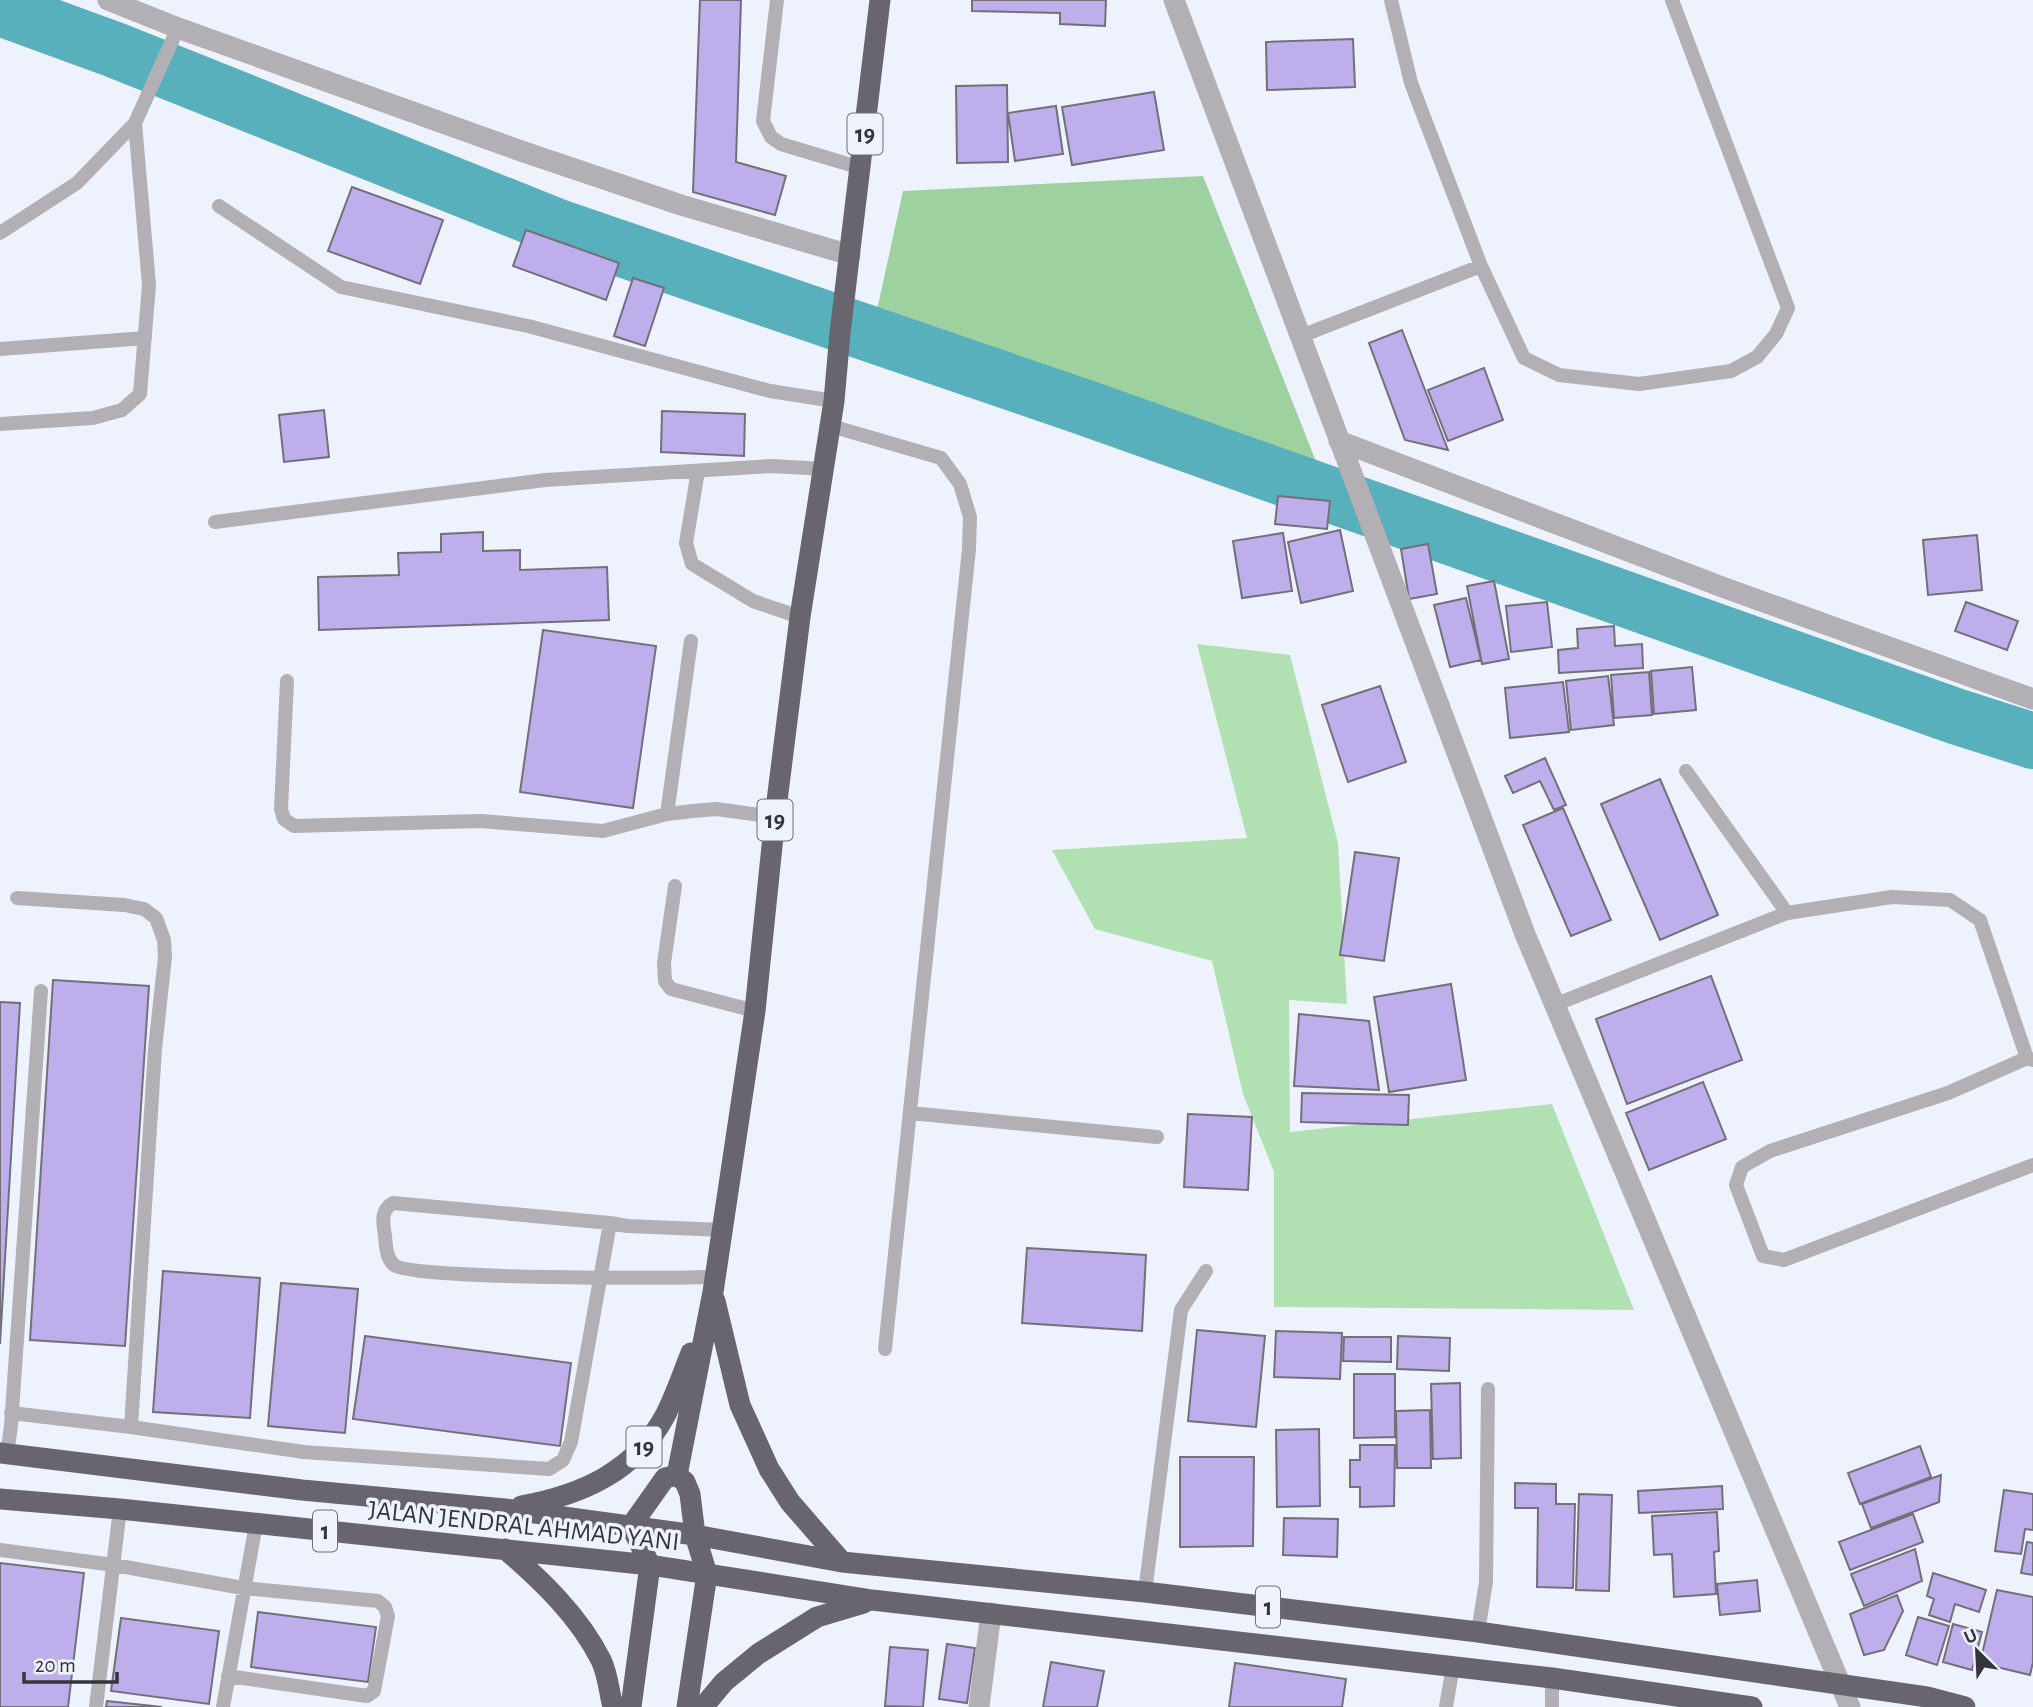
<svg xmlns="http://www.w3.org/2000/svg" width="2033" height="1707" font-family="'Alegreya Sans',sans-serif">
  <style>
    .green { fill: #b1e1b3 }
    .forest { fill: #9dd1a0 }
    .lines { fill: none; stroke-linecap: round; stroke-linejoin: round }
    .river { stroke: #57b0bb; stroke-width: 56 }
    .building { fill: #beaeeb; stroke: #73707a; stroke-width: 2 }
    .lane { stroke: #b2b0b4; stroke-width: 14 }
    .street { stroke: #b2b0b4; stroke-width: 21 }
    .highway { stroke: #69656e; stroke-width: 21 }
    .labels { text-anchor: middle; stroke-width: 7; stroke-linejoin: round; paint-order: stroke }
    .shield { fill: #eef2fc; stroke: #6b6e74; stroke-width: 2 }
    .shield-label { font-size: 24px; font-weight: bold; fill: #333539 }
    .street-label { font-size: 26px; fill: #333539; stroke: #eef2fc }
  </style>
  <rect width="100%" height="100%" fill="#eef2fc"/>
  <path class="green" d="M1197 644 1290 655 1338 843 1347 1004 1289 1000 1290 1132 1552 1104 1634 1310 1274 1307V1172L1243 1094 1212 961 1095 929 1052 850 1247 838Z"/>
  <path class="forest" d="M1203 176 1317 464 877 310 903 191Z"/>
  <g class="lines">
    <path class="river" d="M0 8 115 50 558 227 1086 408 1955 716 2033 741"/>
  </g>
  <path class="building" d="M700 0H741L736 162 786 176 775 215 693 192Z
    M972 0H1106L1105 26 1060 24V13L972 11Z
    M1353 39 1355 87 1267 90 1266 42Z
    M1007 85 1008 162 957 163 956 86Z
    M1154 92 1164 150 1072 165 1062 107Z
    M1056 106 1063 154 1015 161 1008 113Z
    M352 187 443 220 420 284 328 251Z
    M526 230 619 263 606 300 513 266Z
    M633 278 664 288 645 346 614 336Z
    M1402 330 1448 450 1405 440 1369 343Z
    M1484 368 1503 420 1448 441 1428 390Z
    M324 410 329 457 284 462 279 415Z
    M662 411 745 414 744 456 661 452Z
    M1278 496 1330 501 1327 529 1275 524Z
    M1340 530 1353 591 1301 603 1288 542Z
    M483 532V551L520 550V570L607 567 609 620 319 630 318 577 399 575 398 553 441 552V534Z
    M1283 533 1292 591 1242 598 1233 541Z
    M1977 535 1982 590 1928 595 1923 540Z
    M1428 544 1437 594 1409 599 1401 549Z
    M1494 581 1509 659 1482 664 1467 586Z
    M1466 598 1481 660 1450 667 1434 605Z
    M1547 602 1552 647 1511 652 1506 606Z
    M1966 602 2018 621 2007 650 1955 631Z
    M1614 626 1615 646 1642 644 1643 668 1559 673 1558 650 1578 648 1577 629Z
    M543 630 656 646 633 808 520 792Z
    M1692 667 1696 710 1654 714 1651 671Z
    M1649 672 1652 715 1614 718 1611 675Z
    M1608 676 1614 725 1571 730 1566 681Z
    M1563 682 1569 732 1510 738 1505 688Z
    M1380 686 1406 762 1348 782 1322 705Z
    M1545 758 1566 805 1554 810 1540 781 1513 793 1505 776Z
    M1660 779 1718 915 1660 940 1601 804Z
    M1563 808 1611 920 1571 936 1523 825Z
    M1355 852 1399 858 1384 961 1340 955Z
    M1711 976 1742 1060 1627 1104 1596 1019Z
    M53 980 149 986 125 1346 30 1340Z
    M1451 984 1466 1080 1389 1092 1374 997Z
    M0 1002 20 1003 0 1344Z
    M1299 1014 1369 1021 1379 1090 1294 1086Z
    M1703 1082 1726 1139 1649 1170 1626 1113Z
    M1302 1093 1409 1095 1408 1125 1301 1122Z
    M1188 1114 1252 1117 1248 1190 1184 1187Z
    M1027 1248 1146 1255 1142 1331 1022 1323Z
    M163 1271 260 1278 250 1418 153 1412Z
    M281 1283 358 1289 345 1433 268 1426Z
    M1197 1330 1265 1336 1256 1427 1188 1421Z
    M1276 1331 1342 1333 1340 1379 1274 1377Z
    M365 1336 571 1363 560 1446 353 1419Z
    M1398 1336 1450 1338 1449 1371 1397 1369Z
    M1344 1337H1391V1362L1343 1361Z
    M1354 1374H1395V1437L1354 1438Z
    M1460 1383 1461 1458 1433 1459 1431 1384Z
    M1430 1410 1431 1468H1397L1396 1411Z
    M1319 1429 1320 1506 1277 1507 1276 1430Z
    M1360 1445H1395L1394 1506 1360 1507V1487H1350V1460H1360Z
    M1920 1446 1931 1477 1860 1504 1848 1473Z
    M1180 1457H1254L1253 1546 1180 1547Z
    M1941 1475 1939 1502 1871 1528 1862 1504Z
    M1515 1483 1556 1484V1504H1575L1573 1588 1537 1587 1538 1508H1515Z
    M1722 1486 1723 1509 1639 1513 1638 1491Z
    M2004 1490 2033 1494V1530L2025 1529 2021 1554 1995 1551Z
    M1579 1494 1612 1495 1609 1591 1576 1590Z
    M1717 1512 1719 1551 1714 1552 1716 1594 1674 1597 1672 1554 1654 1555 1652 1516Z
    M1913 1514 1923 1542 1850 1570 1839 1542Z
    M1284 1518 1338 1519 1337 1557 1283 1555Z
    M2027 1542 2033 1543V1575L2021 1573Z
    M1915 1549 1922 1581 1864 1606 1851 1574Z
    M0 1563 84 1573 68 1707H0Z
    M1933 1573 1986 1590 1979 1612 1955 1604 1950 1622 1929 1615 1934 1599 1927 1596Z
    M1757 1580 1760 1611 1720 1615 1717 1584Z
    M1997 1590 2033 1597V1662L2030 1675 1980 1663Z
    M1897 1595 1903 1611 1884 1650 1864 1655 1850 1614Z
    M258 1612 376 1627 368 1682 251 1667Z
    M1918 1617 1949 1626 1937 1665 1906 1655Z
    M121 1618 219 1631 209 1704 111 1691Z
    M1953 1624 1982 1632 1972 1670 1943 1662Z
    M947 1644 975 1648 967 1703 939 1699Z
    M890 1647 928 1650 923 1707 885 1706Z
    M1051 1662 1104 1671 1097 1707H1043Z
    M1235 1663 1346 1679 1342 1707H1229Z
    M107 1701 162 1707H106Z"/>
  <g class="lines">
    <path class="lane" d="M777 0 763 121 771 137 781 144 861 168
      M1391 0 1411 83 1481 266 1524 358 1559 375 1639 384 1731 371 1757 357 1776 334 1788 308 1672 0
      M219 206 341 287 528 326 770 391 834 401
      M0 233 77 183 135 123 178 28
      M1301 336 1481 266
      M0 349 145 338
      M0 424 93 418 122 410 140 394 149 285 135 123
      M831 426 941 458 960 484 970 517 969 549 885 1349
      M698 471 686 543 692 564 753 601 800 617
      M215 522 545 480 771 466 825 469
      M287 681 281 809 284 819 294 826 481 821 603 831 667 814 693 811 716 809 775 817
      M1686 771 1787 913 1892 897 1950 900 1980 920 2027 1058 2033 1060
      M667 814 691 641
      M675 886 664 963 665 981 671 989 755 1011
      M17 898 124 905 144 909 156 918 164 940 165 957 155 1049 131 1427
      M1554 1005 1787 913
      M2027 1058 1948 1093 1770 1151 1742 1167 1736 1185 1763 1256 1784 1260 2033 1165
      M910 1113 1157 1137
      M610 1223 393 1203C380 1211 383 1222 385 1236 386 1246 386 1258 394 1265 413 1280 674 1278 715 1277
      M11 1413 131 1427 304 1452 549 1469 563 1460 571 1442 610 1223 627 1226 723 1230
      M7 1454 11 1426 41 991
      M0 1550 114 1565 243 1588 378 1601 385 1607 388 1616 374 1691 367 1696 228 1676
      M1145 1592 1181 1310 1206 1271
      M1478 1632 1486 1582 1488 1389
      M96 1707 120 1509
      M223 1707 256 1524
      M1446 1707 1453 1666
      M1552 1707V1678"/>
    <path class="street" d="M108 0 178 28 524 152 681 205 850 255
      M1174 0 1525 934 1850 1707
      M1339 441 1725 588 2033 699
      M979 1707 991 1613"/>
    <path class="highway" d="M715 1301 740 1405 769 1469 790 1502 842 1562
      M0 1453 302 1490 505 1509 695 1535 842 1562 1145 1592 1478 1632 1927 1697 1965 1707
      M677 1475 713 1292 755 1011 775 817 800 617 834 401 840 333 880 0
      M677 1475 685 1482 690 1494 695 1535 707 1574 687 1707
      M0 1499 120 1509 650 1565 872 1600 1552 1678 1752 1707
      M521 1506C582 1495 636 1471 666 1414 676 1394 683 1373 691 1353
      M631 1526 665 1478 677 1475
      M505 1549C542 1581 579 1616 601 1660 608 1674 609 1692 613 1707
      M631 1707 650 1565 631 1526
      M703 1707 724 1682 758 1654 817 1617 864 1603"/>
  </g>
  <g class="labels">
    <g class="shield">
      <rect x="847.5" y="113.5" width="35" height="41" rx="5"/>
      <rect x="757.5" y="799.5" width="35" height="41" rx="5"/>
      <rect x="626.5" y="1426.5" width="35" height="41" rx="5"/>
      <rect x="313" y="1510.5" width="24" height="41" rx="5"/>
      <rect x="1256" y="1586.5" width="24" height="41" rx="5"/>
    </g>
    <g class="shield-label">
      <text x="865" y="142">19</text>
      <text x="775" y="828">19</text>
      <text x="644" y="1455">19</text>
      <text x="325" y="1539">1</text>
      <text x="1268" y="1615">1</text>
    </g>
    <g class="street-label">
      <text transform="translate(524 1525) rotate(6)" y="9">JALAN JENDRAL AHMAD YANI</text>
    </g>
  </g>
  <g transform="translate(1977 1651) rotate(336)" stroke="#eef2fc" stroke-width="5" paint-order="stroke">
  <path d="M0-5L12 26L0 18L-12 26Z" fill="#333539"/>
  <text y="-10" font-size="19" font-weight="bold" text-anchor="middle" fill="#333539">U</text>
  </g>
  <path d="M24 1672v10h93v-10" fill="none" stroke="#333539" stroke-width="3.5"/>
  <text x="35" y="1672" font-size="21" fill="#333539" stroke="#eef2fc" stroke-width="5" paint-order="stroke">20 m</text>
</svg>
